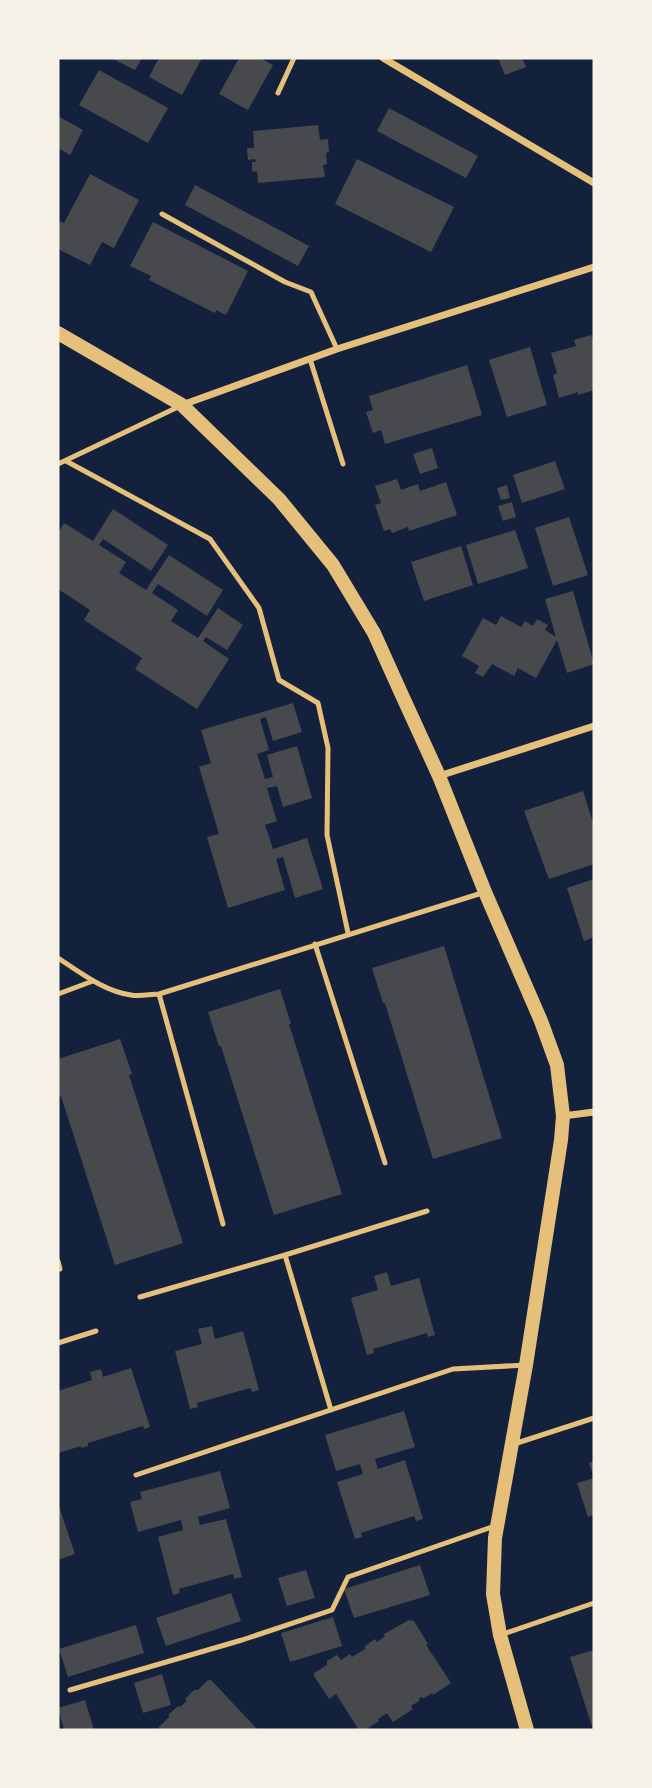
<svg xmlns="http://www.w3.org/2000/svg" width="652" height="1788" font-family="'Golos Text',sans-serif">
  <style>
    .building { fill: #48494c }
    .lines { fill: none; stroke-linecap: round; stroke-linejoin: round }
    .service { stroke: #e5c07b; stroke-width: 5 }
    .minor { stroke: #e5c07b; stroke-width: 7 }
    .secondary { stroke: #e5c07b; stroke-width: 14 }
  </style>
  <rect width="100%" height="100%" fill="#14213d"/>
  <path class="building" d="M111 58H142L135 70Z
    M159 58H202L182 95 149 77Z
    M239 58H260L273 65 248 110 219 94Z
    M498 58H522L526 67 505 75Z
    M99 70 168 108 148 143 79 105Z
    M389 108 478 156 466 178 377 131Z
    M58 116 83 130 70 155 58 148Z
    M318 125 320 140 328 139 329 152 326 153 327 164 323 165 325 177 258 183 257 171 252 172V162H256L255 159 248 160 247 148H254L253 131Z
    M357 159 454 207 431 252 335 204Z
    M90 174 139 200 114 248 102 242 90 265 58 249V226L60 221 64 223Z
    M195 185 309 246 298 266 185 205Z
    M153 222 248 271 226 315 216 310 215 313 149 280 151 276 130 266Z
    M591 335 592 338 594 337V390L578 395V392L559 398 553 375 557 373 551 353 576 346 574 340Z
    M530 347 547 405 507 417 489 360Z
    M467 365 482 415 385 444 381 430 373 433 366 412 373 410 369 396Z
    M432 448 438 468 420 474 413 454Z
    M555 461 565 489 522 503 513 475Z
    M397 479 401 490 418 484 420 491 446 482 457 515 409 531 408 527 392 533 390 529 384 531 375 505 381 503 375 486Z
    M507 485 510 498 501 500 497 488Z
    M512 502 516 517 503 521 498 506Z
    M113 509 168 545 151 571 103 539 99 545 126 562 119 573 146 590 169 555 223 590 207 616 158 584 152 593 178 610 171 621 198 638 218 608 243 625 227 650 206 637 203 641 229 659 197 709 135 669 142 658 84 620 90 610 58 589V533L64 523 93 541Z
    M569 517 588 575 553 586 535 528Z
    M515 530 528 568 478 584 466 545Z
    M461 546 473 585 424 601 411 562Z
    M573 591 594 664 567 673 557 640 536 678 518 668 514 676 492 664 483 677 475 673 479 666 462 656 483 618 496 625 501 616 521 627 525 621 533 626 537 619 548 625 545 630 556 637 545 599Z
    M293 703 302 732 273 741 266 717 260 719 269 750 257 754 265 779 273 777 267 755 297 746 312 798 283 807 277 786 267 788 277 821 265 825 273 849 307 838 323 889 295 898 283 857 276 859 285 890 228 908 207 837 219 834 199 767 211 763 201 730Z
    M583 791 594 826V864L549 879 524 811Z
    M594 879V937L584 941 567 888Z
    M444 946 502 1138 433 1159 385 1003H383L372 968Z
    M280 989 291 1024H289L342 1194 274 1215 221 1046H219L208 1012Z
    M120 1039 132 1074 129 1075 183 1243 115 1265 61 1096 59 1097 58 1094V1059Z
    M387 1272 391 1286 419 1278 435 1335 428 1337 427 1333 373 1349 374 1353 367 1355 351 1298 378 1290 374 1276Z
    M212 1326 215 1339 243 1331 259 1390 252 1392 250 1388 197 1403 198 1407 190 1409 175 1351 202 1344 198 1329Z
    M131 1368 150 1427 144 1429 143 1426 88 1443V1446L81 1448V1446L58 1453V1391L92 1380 90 1372 101 1369 103 1377Z
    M404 1411 415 1447 375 1459 378 1469 405 1460 423 1519 416 1521 414 1516 361 1533 362 1537 355 1539 337 1482 363 1474 360 1464 336 1471 325 1435Z
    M594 1461V1515L588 1517 577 1483 594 1478 589 1463Z
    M220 1471 230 1508 198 1517 200 1525 226 1519 242 1577 234 1579 233 1574 179 1589 180 1593 173 1595 158 1537 183 1530 181 1520 138 1532 130 1502 142 1499 140 1492Z
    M58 1503 75 1554 58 1560Z
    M420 1565 430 1595 354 1618 344 1589Z
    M306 1570 315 1598 287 1606 278 1578Z
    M231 1593 241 1621 166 1646 156 1618Z
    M333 1617 342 1646 290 1662 281 1633Z
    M409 1620 414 1621 428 1644 426 1645 451 1683 433 1695 432 1693 424 1698 420 1697 419 1701 411 1706 413 1709 393 1722 387 1713 378 1719 379 1721 365 1730H359L336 1694 329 1699 314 1676V1673L327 1665V1661L337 1655 341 1660 350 1654 352 1657 365 1649V1646L375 1639 377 1642 385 1636 384 1634Z
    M136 1625 144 1653 68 1677 59 1649Z
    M594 1650V1730H593L570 1657Z
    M162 1674 171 1705 143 1713 134 1683Z
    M208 1680H211L258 1730H159V1727L169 1717V1714L178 1706 180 1707 187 1701 185 1699 194 1690H198Z
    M85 1700 94 1730H64L58 1708Z"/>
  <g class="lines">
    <path class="service" d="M278 93 294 58
      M162 214 285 282 311 292 337 349
      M310 359 343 464
      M66 461 210 539 259 608 279 680 318 703 328 748 327 835 348 933
      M58 464 178 407
      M315 944 385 1163
      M58 958C81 973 104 991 131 995 140 997 150 994 159 994L482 893
      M58 994 93 981
      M159 994 223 1224
      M285 1255 427 1211
      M58 1261 60 1269
      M140 1297 285 1255 331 1410
      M58 1343 96 1331
      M514 1444 594 1418
      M136 1475 453 1369 526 1365
      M503 1634 594 1603
      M70 1690 242 1640 332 1610 348 1577 495 1526"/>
    <path class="minor" d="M383 58 594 183
      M182 405 337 349 594 267
      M439 776 594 726
      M563 1116 594 1112"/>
    <path class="secondary" d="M58 333 182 405 279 499 333 565 374 633 401 693 439 776 485 892 541 1021 557 1065 563 1116 561 1140 526 1365 495 1538 493 1594 500 1635 527 1730"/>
  </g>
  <rect width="652" height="1788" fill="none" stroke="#f6f1e7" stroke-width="119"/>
</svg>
